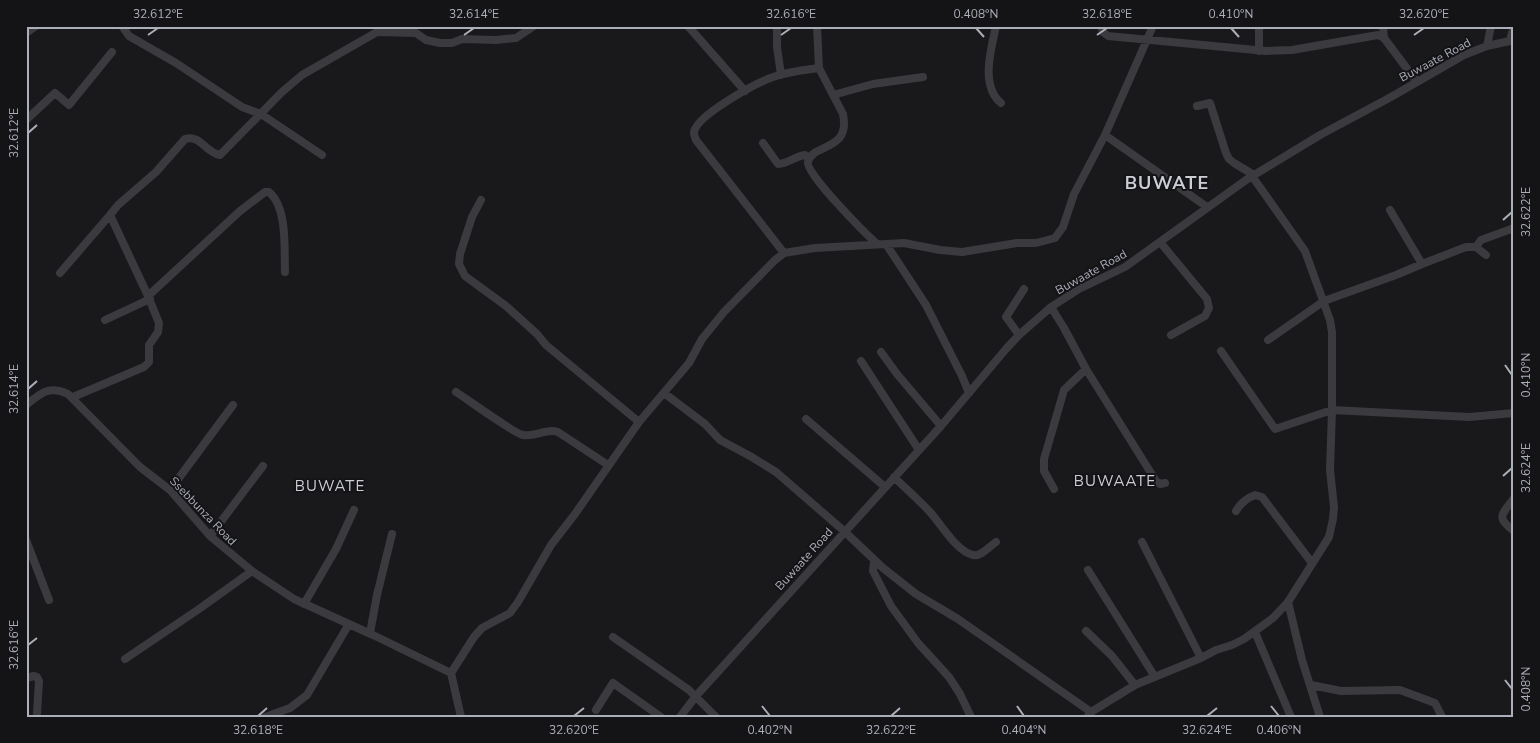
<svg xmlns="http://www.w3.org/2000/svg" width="1540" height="743" font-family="'Nunito Sans',sans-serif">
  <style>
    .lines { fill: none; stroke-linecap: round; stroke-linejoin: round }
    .minor { stroke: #3a3a3f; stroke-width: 8 }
    .ticks { fill: none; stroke: #abafba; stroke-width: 2 }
    .labels { text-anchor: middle; stroke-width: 4; stroke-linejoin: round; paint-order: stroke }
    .street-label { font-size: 12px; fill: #abafba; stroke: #141316 }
    .quarter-label { font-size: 15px; letter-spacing: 1px; fill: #ccced6; stroke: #141316 }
    .district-label { font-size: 18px; font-weight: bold; letter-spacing: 1px; fill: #ccced6; stroke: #141316 }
    .neatline { fill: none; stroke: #abafba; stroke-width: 2 }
    .ticks-label { font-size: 12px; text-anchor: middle; fill: #abafba }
  </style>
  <rect width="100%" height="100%" fill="#19181b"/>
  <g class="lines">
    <path class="minor" d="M122 26 129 36 176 63 242 107 261 114 322 155
      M688 26 745 91
      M777 26V47L781 75
      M817 26 819 68 843 114C851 152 812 143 808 162 805 173 866 234 877 244
      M996 26C991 50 980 85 1001 103
      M1101 26 1103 32 1108 36 1266 51 1292 50 1378 35 1384 38 1417 82
      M1383 26 1384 38
      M26 33 36 26
      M1510 40 1514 26
      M1487 46 1491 26
      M1259 51V26
      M833 95 873 84 923 77
      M1197 106 1210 103 1226 153 1229 159 1234 163 1254 175
      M26 120 55 93 69 105 112 52
      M1105 135 1207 207
      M763 143 778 164C788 164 795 156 805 155L809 159
      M481 200 472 217 460 254 459 264 465 276 506 306 537 334 546 345 639 422
      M1390 210 1422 264
      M1160 242 1207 299 1209 308 1205 316 1171 335
      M886 244 926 305 962 376 969 393
      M1476 247 1481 240 1514 228
      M784 253 696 140C695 137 694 136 694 132 697 115 756 83 773 77 787 72 803 70 819 68
      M60 273 110 215
      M148 296 240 211 265 192H269C288 208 284 250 285 272
      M1051 307 1064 328 1086 369 1156 481 1160 484 1165 483
      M105 320 150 299
      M1019 335 1006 317 1024 289
      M1268 340 1324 301 1396 275 1422 264 1466 247H1476L1486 255
      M1221 351 1275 429 1332 410 1469 417 1514 413
      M881 352 897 374 941 426
      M861 361 919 450
      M456 392C467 399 515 434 523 435 535 437 547 428 558 432L608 465
      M664 393 705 424 720 440 750 456 776 472 844 531 883 568 916 594 958 619 1091 712
      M73 397 144 367 149 362V345L158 332 159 323 148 296 110 215 118 205 156 172 185 139C200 134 206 153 220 155L282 92 302 75 377 32 416 33 426 40 440 43H452L462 39 496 40 516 38 534 26
      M26 405C41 393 49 385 68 394L140 467 170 490 210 536 252 571 294 599 373 635 451 673 461 717
      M806 419 885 487
      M894 477C906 489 919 500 930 512 941 524 957 552 973 555 981 557 990 546 996 542
      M1054 489 1044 471V459L1064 390 1086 369
      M170 490 233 405
      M1514 498C1502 515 1495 517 1514 531
      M1236 511C1241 502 1247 498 1255 495L1262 497 1312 563
      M210 536 263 466
      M26 540 49 600
      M1142 542 1201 658
      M874 560 873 571 891 606 918 643 949 677 960 694 971 717
      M1088 570 1155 677
      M1288 602 1302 660 1320 717
      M304 604 336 549 354 510
      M1086 631 1112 656 1135 685
      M1255 632 1291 717
      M370 633 377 595 392 534
      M613 637 689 690 716 717
      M125 659 199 609 252 571
      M451 673 474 637 482 628 510 613 518 602 551 545 575 514 639 422 689 363 702 339 724 312 775 260 784 253 815 248 904 243 940 250 962 252 1017 243H1036L1055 238 1063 227 1074 194 1105 135 1153 26
      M26 678 34 676 37 677 39 681 37 713
      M1311 685 1341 691 1400 690 1435 703 1442 717
      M596 710 613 683 661 717
      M265 717 290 708 307 695 349 624
      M680 717 696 696 941 426 1006 349 1019 335 1051 307 1079 289 1125 267 1246 180 1320 135 1391 97 1464 55 1487 46 1514 40
      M1087 717 1091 712 1135 685 1201 658 1216 650 1232 645 1244 639 1273 618 1288 602 1329 537 1333 519 1334 507 1330 470 1332 410V332L1330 320 1305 251 1252 176"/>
  </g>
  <path class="ticks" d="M976 28 984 37M1231 28 1239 37M148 35 158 28M464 35 474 28M781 35 791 28M1097 35 1107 28M1414 35 1424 28M28 133 37 125M1503 220 1512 212M1505 365 1512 375M28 389 37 381M1503 476 1512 468M28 645 37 638M1505 680 1512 689M762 706 770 716M1017 706 1024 716M1271 706 1279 716M258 716 267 708M574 716 584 708M891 716 900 708M1207 716 1217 708"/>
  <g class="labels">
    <g class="street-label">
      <text transform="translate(1435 60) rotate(-28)" y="4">Buwaate Road</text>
      <text transform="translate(1091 272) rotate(-29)" y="4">Buwaate Road</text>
      <text transform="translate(203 511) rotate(46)" y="4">Ssebbunza Road</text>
      <text transform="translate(804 559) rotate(-48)" y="4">Buwaate Road</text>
    </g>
    <g class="quarter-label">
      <text x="1115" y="486">BUWAATE</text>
      <text x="330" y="491">BUWATE</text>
    </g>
    <g class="district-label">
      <text x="1167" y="189">BUWATE</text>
    </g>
  </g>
  <rect width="1540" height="743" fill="none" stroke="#141316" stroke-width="55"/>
  <rect x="28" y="28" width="1484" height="688" class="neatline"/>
  <g class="ticks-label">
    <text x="158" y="18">32.612°E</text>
    <text x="474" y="18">32.614°E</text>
    <text x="791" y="18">32.616°E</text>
    <text x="976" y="18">0.408°N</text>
    <text x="1107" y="18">32.618°E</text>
    <text x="1231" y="18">0.410°N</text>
    <text x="1424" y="18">32.620°E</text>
    <text transform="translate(14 133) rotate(-90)" y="4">32.612°E</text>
    <text transform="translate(1526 212) rotate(-90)" y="4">32.622°E</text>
    <text transform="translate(1526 375) rotate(-90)" y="4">0.410°N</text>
    <text transform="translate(14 389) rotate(-90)" y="4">32.614°E</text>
    <text transform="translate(1526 468) rotate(-90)" y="4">32.624°E</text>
    <text transform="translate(14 645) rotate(-90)" y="4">32.616°E</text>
    <text transform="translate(1526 689) rotate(-90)" y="4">0.408°N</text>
    <text x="258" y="734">32.618°E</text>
    <text x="574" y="734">32.620°E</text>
    <text x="770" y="734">0.402°N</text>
    <text x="891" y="734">32.622°E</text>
    <text x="1024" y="734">0.404°N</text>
    <text x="1207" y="734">32.624°E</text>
    <text x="1279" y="734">0.406°N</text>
  </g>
</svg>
